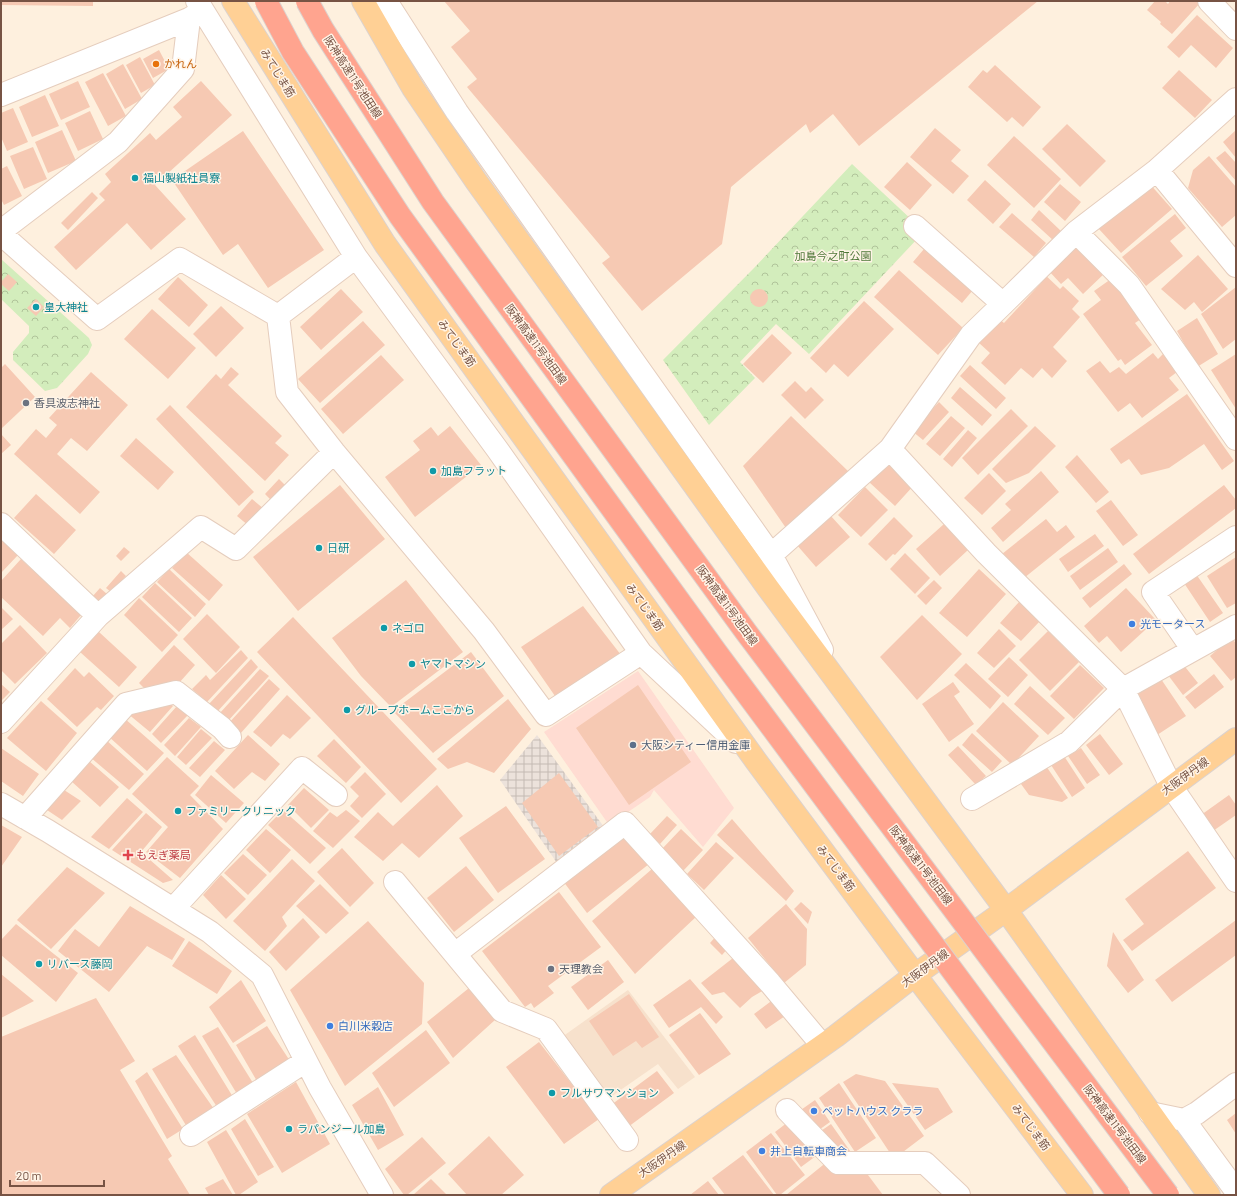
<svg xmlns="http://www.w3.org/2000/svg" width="1237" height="1196" font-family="Barlow,'Noto Sans JP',sans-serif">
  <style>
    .residential { fill: #f7e1cc }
    .commercial { fill: #ffdcd2 }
    .industrial { fill: url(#industrial-grid) }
    .forest { fill: url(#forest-crowns) }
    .building { fill: #f6c9b3 }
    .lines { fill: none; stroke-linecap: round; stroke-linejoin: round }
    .minor-casing { stroke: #e5cdbd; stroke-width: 24 }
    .major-casing { stroke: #dcd2ce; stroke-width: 24 }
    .minor { stroke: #fff; stroke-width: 22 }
    .major { stroke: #ffd095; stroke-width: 22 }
    .highway-bridge-casing { stroke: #dcd2ce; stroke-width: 24; stroke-linecap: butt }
    .highway-bridge { stroke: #ffa48f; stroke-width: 22 }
    .food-dot { fill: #e8710a; stroke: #fff4e7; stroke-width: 1.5 }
    .culture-dot { fill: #0f9aa8; stroke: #fff4e7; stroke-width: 1.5 }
    .worship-dot { fill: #6b7280; stroke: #fff4e7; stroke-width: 1.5 }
    .shop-dot { fill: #3f7fe0; stroke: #fff4e7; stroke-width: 1.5 }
    .service-dot { fill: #5c6f8a; stroke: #fff4e7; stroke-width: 1.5 }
    .health-dot { fill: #e0444e; stroke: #fff4e7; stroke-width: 1.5 }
    .labels { text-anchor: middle; stroke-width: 3; stroke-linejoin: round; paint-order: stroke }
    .food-label { font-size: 11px; fill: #c56008; stroke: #fff4e7; text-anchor: start }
    .street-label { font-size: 11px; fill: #775344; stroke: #fff4e7 }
    .culture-label { font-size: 11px; fill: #0d838f; stroke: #fff4e7; text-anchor: start }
    .park-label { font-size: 11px; fill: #507839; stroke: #fff4e7 }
    .worship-label { font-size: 11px; fill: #5b616d; stroke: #fff4e7; text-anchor: start }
    .shop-label { font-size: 11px; fill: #366cbe; stroke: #fff4e7; text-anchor: start }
    .service-label { font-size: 11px; fill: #4e5e75; stroke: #fff4e7; text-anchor: start }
    .health-label { font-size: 11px; fill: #be3a42; stroke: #fff4e7; text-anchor: start }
  </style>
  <defs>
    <pattern id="industrial-grid" width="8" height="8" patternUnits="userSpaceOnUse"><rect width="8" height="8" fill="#ece2db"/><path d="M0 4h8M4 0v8" fill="none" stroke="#c4bab3"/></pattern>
    <pattern id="forest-crowns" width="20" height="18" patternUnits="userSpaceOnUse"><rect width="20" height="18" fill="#d3edbc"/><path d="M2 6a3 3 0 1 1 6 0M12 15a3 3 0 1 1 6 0" fill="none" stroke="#b0c39a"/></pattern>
  </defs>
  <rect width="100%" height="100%" fill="#fef0de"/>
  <path class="residential" d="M628 990 695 1077 678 1089 658 1064 609 1098 562 1037Z"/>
  <path class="commercial" d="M638 671 734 808 703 847 654 790 650 797 609 825 544 732Z"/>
  <path class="industrial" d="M537 735 604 827 557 863 500 780Z"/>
  <path class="forest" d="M852 164 913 221 919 237 809 354 776 324 740 362 755 378 709 425 663 360 754 268Z
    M1 259 89 338 92 345 88 354 57 388 45 391 13 360V352L29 333V326L1 299Z"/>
  <path class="building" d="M1 1H93V6L1 5Z
    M444 1H1038L859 146 833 114 810 133 806 124 731 187 722 244 642 311 602 263 610 257 467 87 477 79 451 47 470 31Z
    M1155 1H1165L1168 4 1170 1H1198L1200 3 1172 34 1160 24 1161 22 1147 10Z
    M1197 15 1233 48 1216 68 1191 45 1179 58 1167 47Z
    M159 50 169 69 153 78 143 59Z
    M140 57 155 85 141 93 126 65Z
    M123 64 142 99 125 109 106 74Z
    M995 65 1041 107 1023 127 1012 117 1007 122 968 87 983 70 987 73Z
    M1179 70 1212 100 1195 118 1162 88Z
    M103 73 126 116 108 126 85 82Z
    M78 81 90 107 61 120 49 94Z
    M201 81 232 115 155 185 186 219 151 250 127 223 76 270 54 247 105 200 99 194 111 182 105 174 150 133 156 140 182 117 173 107Z
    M45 95 59 126 32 137 19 107Z
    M13 108 28 142 7 151 1 137V113Z
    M90 111 103 139 78 151 65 123Z
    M1067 124 1106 161 1080 187 1042 149Z
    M935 128 961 150 951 161 969 176 953 194 910 157Z
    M62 130 76 161 48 173 35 142Z
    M1236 130V158L1223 142Z
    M243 131 324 250 268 288 238 244 223 255 172 180Z
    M1014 136 1061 179 1034 208 987 165Z
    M33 147 47 179 24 189 10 156Z
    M1225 151 1236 163V181L1216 158Z
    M1209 156 1236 187V215L1222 227 1188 188 1193 170Z
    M907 162 932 185 910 210 884 187Z
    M7 166 22 196 4 205 1 199V169Z
    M985 180 1011 204 993 224 967 200Z
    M1149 183 1172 209 1121 253 1098 228Z
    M1060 184 1081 202 1065 221 1044 202Z
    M92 192 98 198 68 230 61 223Z
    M1039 210 1062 232 1054 241 1031 220Z
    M1012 213 1046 243 1034 257 999 227Z
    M1175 214 1186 228 1170 241 1183 256 1146 286 1122 257Z
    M1075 242 1105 273 1083 294 1068 278 1061 284 1048 270Z
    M924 249 973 290 962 303 913 262Z
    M1198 255 1228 289 1202 312 1194 302 1185 310 1161 289Z
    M899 270 963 328 938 355 874 297Z
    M1042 272 1060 289 1063 286 1079 301 1072 309 1080 317 1053 347 1067 361 1052 378 1042 368 1033 378 1021 368 1005 385 981 363 990 353 978 342 999 319 1004 323 1041 283 1036 278Z
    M8 274 17 282 9 291 1 284V282Z
    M178 277 208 305 189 327 158 299Z
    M1111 279 1141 319 1135 323 1152 345 1125 365 1121 359 1118 361 1083 314 1101 300 1094 291Z
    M1236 287V339L1223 349 1201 314Z
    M750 298a9 9 0 1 1 18 0a9 9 0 1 1-18 0Z
    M341 289 363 312 321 350 300 327Z
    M36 299 44 307 36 316 27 308Z
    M864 301 894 329 848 377 834 364 826 373 810 358Z
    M221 306 244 328 216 357 193 334Z
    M152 309 196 348 168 379 124 339Z
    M1197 318 1218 354 1197 367 1177 331Z
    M363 321 385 345 320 403 298 379Z
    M772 334 792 353 763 383 743 364Z
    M1153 353 1158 359 1163 354 1177 372 1169 378 1179 390 1142 418 1130 403 1118 412 1086 371 1100 361 1110 373 1119 367 1126 374Z
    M1236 354V409L1211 370Z
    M381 355 404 380 343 434 321 409Z
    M5 364 35 397 1 429V368Z
    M970 365 1006 398 996 409 960 376Z
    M231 367 239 374 228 385 282 436 275 443 289 455 265 481 186 407 216 374 221 379Z
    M91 372 128 405 87 451 71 438 57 454 100 492 80 514 14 454 36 429 46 438 57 425 49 418Z
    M795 381 806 392 811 387 824 400 805 419 781 395Z
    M960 387 992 415 982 426 951 398Z
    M1187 394 1234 461 1222 470 1204 444 1169 468 1141 475 1129 459 1121 464 1110 449Z
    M939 402 949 412 923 440 912 431Z
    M170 405 254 492 239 506 156 419Z
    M1011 409 1028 426 978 475 962 458Z
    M791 416 848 471 786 528 743 466Z
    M951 416 965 428 940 456 926 444Z
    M450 426 481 465 415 517 385 477 420 450 413 441 431 427 438 436Z
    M1035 426 1056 446 1029 473 1006 483 992 469Z
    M968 430 977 438 952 467 943 459Z
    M1 434 11 445 1 454Z
    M136 438 174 472 158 490 120 456Z
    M1077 455 1109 492 1096 503 1065 467Z
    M889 463 915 484 895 506 869 482Z
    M1041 471 1059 492 1003 542 991 528 1011 510 1005 504Z
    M989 473 1006 491 982 515 964 498Z
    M279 479 286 486 272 501 265 494Z
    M340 485 385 539 298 611 253 557Z
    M1224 485 1236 500V508L1149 574 1133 554Z
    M865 487 888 510 861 537 838 515Z
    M36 494 76 530 54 554 14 518Z
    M252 499 264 509 249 526 237 516Z
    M1111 500 1138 535 1123 546 1096 511Z
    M830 515 850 537 816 567 796 544Z
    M894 517 913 536 895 555 893 554 886 561 868 544Z
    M1046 519 1057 532 1066 525 1075 537 1024 578 1002 554Z
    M944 524 968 550 940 576 916 549Z
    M1095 534 1104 546 1068 572 1059 559Z
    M1 539 18 555 1 573Z
    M124 547 130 552 121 561 116 556Z
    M1108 548 1118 562 1080 590 1070 576Z
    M186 552 223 585 209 601 172 568Z
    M905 553 930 578 915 594 890 569Z
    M1236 557V603L1227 608 1207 576Z
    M21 559 81 615 70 628 60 618 43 636 1 597V581Z
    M1124 564 1132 574 1090 608 1082 598Z
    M169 569 206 604 195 617 157 582Z
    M979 569 1006 594 967 637 939 613Z
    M121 571 126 576 111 592 106 588Z
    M1196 574 1223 613 1210 622 1184 583Z
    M406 580 463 652 391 707 361 676 332 638Z
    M934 580 942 588 926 605 917 596Z
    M155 583 192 618 179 632 142 597Z
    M100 588 107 594 99 603 92 597Z
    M1126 588 1156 620 1121 652 1107 636 1099 643 1084 626Z
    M139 598 178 635 162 652 124 615Z
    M1019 602 1040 621 1021 641 1000 623Z
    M583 606 621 655 555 696 521 647Z
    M1 607 13 619 1 630Z
    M207 614 240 647 216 673 183 639Z
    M922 615 962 654 917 700 880 657Z
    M293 617 437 769 401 803 257 652Z
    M20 625 47 653 15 684 1 670V644Z
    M999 629 1016 646 994 668 977 653Z
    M1048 631 1079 662 1050 691 1019 660Z
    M99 632 137 667 119 687 80 652Z
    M1231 638 1236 643V677L1231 681 1210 656Z
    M174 645 195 665 179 683 146 690 139 683Z
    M241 650 248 658 207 702 192 689 206 675 210 680Z
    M471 652 504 696 433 753 393 711Z
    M1009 657 1028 675 1008 697 988 679Z
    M251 659 258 667 217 712 209 704Z
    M966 663 1001 696 990 709 954 675Z
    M1182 663 1198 683 1183 695 1168 675Z
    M1080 665 1104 688 1074 719 1050 696Z
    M75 668 84 677 89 672 114 696 101 710 97 707 77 727 47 699Z
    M260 669 269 676 227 722 219 714Z
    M1214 674 1224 687 1195 709 1185 697Z
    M269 679 280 689 240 734 228 724Z
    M1161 679 1186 716 1154 737 1138 694Z
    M953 682 960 692 954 696 974 724 949 742 922 704Z
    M1 684 10 692 1 701Z
    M638 685 691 762 629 805 576 728Z
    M1030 686 1065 718 1048 735 1014 704Z
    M287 695 311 718 290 739 283 734 271 747 253 732Z
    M508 699 531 729 494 773 467 762 448 769 437 759Z
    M41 701 77 733 46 771 7 738Z
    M168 702 173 706 150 732 127 713Z
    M1003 702 1039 736 1012 765 976 731Z
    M177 706 188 715 161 743 152 734Z
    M124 718 164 753 147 771 108 736Z
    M189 718 201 727 175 756 164 745Z
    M201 729 212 738 186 765 177 757Z
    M972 733 1002 761 992 772 962 745Z
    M1100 734 1123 764 1109 775 1086 745Z
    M248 735 280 764 265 781 252 772 234 789 215 771Z
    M105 739 144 774 129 790 90 757Z
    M334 739 361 767 346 783 317 756Z
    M214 741 225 750 200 777 189 768Z
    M958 746 986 776 976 785 948 755Z
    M1 748 39 774 23 796 1 781Z
    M1081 748 1100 775 1087 784 1068 756Z
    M1064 756 1085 788 1072 797 1051 765Z
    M167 757 199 786 190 795 223 829 180 878 146 852 168 827 132 794Z
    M89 761 119 787 100 807 71 781Z
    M1046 766 1068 798 1062 802 1029 795 1021 784Z
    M365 772 386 794 362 818 350 806 359 796 350 787Z
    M559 773 598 827 559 856 522 803Z
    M211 775 244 803 226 823 195 795Z
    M437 785 463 816 419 858 402 843 383 861 354 837 378 812 393 826Z
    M61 788 81 801 62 820 44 808Z
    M304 788 329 810 311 828 288 805Z
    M1229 795 1236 805V815L1213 831 1201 815Z
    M127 798 143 812 109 849 91 837Z
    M506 806 545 859 498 893 459 838Z
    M283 810 326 848 310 864 268 825Z
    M346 810 360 821 333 848 313 831 330 812 337 817Z
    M146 813 162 827 141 852 173 880 163 883 112 850Z
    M667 816 677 825 660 844 650 834Z
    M732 819 794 891 786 901 717 835Z
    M1 825 22 837 1 867Z
    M266 829 291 850 270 873 246 850Z
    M681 829 703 850 683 871 661 850Z
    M624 833 649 864 587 913 563 881Z
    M716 842 734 858 704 890 687 874Z
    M342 848 374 883 350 907 317 872Z
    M1188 851 1216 888 1132 951 1123 940 1144 924 1125 899Z
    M243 854 267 875 248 895 224 873Z
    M292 859 315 881 282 917 287 926 265 951 233 921Z
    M466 866 494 900 454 932 427 898Z
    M67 867 105 893 51 949 17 920Z
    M652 869 697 916 635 974 592 921Z
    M221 875 246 899 226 919 203 895Z
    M320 884 349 913 326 934 296 906Z
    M559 892 601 947 548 986 554 993 534 1008 531 1003 525 1007 482 951Z
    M801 902 812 912 808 924 794 909Z
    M786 904 807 929 806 965 784 983 748 938Z
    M130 906 185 939 172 960 147 946 109 992 58 951 75 929 99 947Z
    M303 918 320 937 286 971 269 952Z
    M1236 920V955L1172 1002 1155 980Z
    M368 921 424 983 422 1024 345 1086 290 990Z
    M16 924 78 973 56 1002 1 955V940Z
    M1113 932 1144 980 1128 993 1107 966Z
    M717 935 729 947 722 955 710 943Z
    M189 941 232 971 217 994 172 966Z
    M733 958 764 990 752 997 740 1008 724 992 712 995 701 983Z
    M608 960 624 982 588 1010 571 987Z
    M1 974 34 1001 1 1018Z
    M690 979 723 1017 716 1024 701 1007 669 1028 653 1005Z
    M241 980 266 1021 233 1043 209 1007Z
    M469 988 495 1020 453 1058 427 1022Z
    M629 994 659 1037 642 1048 636 1041 613 1056 589 1021Z
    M96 998 135 1061 120 1070 172 1156 168 1159 190 1195H1V1037Z
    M774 999 788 1014 766 1029 754 1014Z
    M700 1013 731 1054 699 1075 669 1035Z
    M267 1026 290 1061 258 1083 236 1045Z
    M218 1027 253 1083 237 1094 202 1036Z
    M426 1030 450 1063 394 1107 372 1073Z
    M195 1035 233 1097 217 1107 178 1046Z
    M539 1042 599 1119 564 1144 506 1067Z
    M176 1055 214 1109 187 1127 152 1069Z
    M657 1071 674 1093 628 1127 611 1105Z
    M147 1072 183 1129 167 1139 135 1081Z
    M856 1074 885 1081 924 1136 899 1155 890 1153 843 1082Z
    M296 1082 330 1144 282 1173 247 1114Z
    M839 1083 876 1138 855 1152 819 1098Z
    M892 1083 938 1088 953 1112 925 1130Z
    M378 1087 404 1135 378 1150 352 1105Z
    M815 1100 830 1122 816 1132 798 1112Z
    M1236 1113V1134L1227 1120Z
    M245 1119 274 1167 258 1176 231 1129Z
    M788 1122 820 1153 801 1167 775 1132Z
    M831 1124 853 1155H838L818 1133Z
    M226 1130 258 1182 239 1195H236L207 1142Z
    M771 1133 805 1175 780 1195H777L746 1152Z
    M489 1136 524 1175 501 1195H467L448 1174Z
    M422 1137 446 1163 407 1195H404L385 1169Z
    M743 1155 774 1195H725L712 1178Z
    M828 1161 862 1167 883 1195H786Z
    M223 1179 233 1195H209L205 1188Z
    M431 1179 447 1195H413Z
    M708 1181 719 1195H690Z"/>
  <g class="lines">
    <defs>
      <path id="minor" d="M197 1 356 257 497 449 641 653 736 742
        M386 1 457 112 771 555 822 650
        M1209 1 1236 29
        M1 95 189 19 199 13
        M1157 170 1236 266
        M915 226 1003 304
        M1 231 118 142 183 69 189 19
        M1076 232 1129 285 1236 439
        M1 234 97 319 180 259 278 316 287 392 334 452 484 631 546 715 641 653
        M278 316 356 257
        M890 449 986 553 1123 689 1171 786 1236 881
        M1 524 98 616 1 722
        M771 555 890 449 971 335 1003 304 1076 232 1157 170 1236 99
        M98 616 201 527 236 549 334 452
        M1193 650 1153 592 1236 537
        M972 799 1069 742 1123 689 1236 626
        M1 804 48 831 210 932 262 975 320 1088 382 1195
        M25 818 126 704 176 692 222 728 230 737
        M395 882 502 1011 546 1029 627 1140
        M173 909 302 768 336 795
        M455 954 625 823 770 983 822 1045
        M787 1110 838 1163H925L959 1195
        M1150 1113 1184 1120 1236 1191
        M1184 1120 1197 1113 1236 1084
        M191 1135 306 1061"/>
      <path id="major" d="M233 1 385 244 756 761 915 975 1082 1195
        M363 1 413 88 476 181 768 588 1006 910 1209 1195
        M611 1195 836 1036 915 975 1006 910 1236 739"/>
    </defs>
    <use href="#minor" class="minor-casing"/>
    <use href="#major" class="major-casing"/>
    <use href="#minor" class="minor"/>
    <use href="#major" class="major"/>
    <defs>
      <path id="highway-bridge" d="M266 1 293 52 400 216 716 652 1119 1195
        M307 1 323 30 433 202 746 632 1168 1195"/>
    </defs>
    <use href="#highway-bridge" class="highway-bridge-casing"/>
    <use href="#highway-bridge" class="highway-bridge"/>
  </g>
  <circle class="food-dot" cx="156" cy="64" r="4"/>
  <g class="culture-dot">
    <circle cx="135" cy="178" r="4"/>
    <circle cx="36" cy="307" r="4"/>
    <circle cx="433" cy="471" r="4"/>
    <circle cx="319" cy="548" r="4"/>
    <circle cx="384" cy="628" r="4"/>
    <circle cx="412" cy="664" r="4"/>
    <circle cx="347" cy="710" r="4"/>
    <circle cx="178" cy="811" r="4"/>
    <circle cx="39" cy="964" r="4"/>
    <circle cx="552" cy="1093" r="4"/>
    <circle cx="289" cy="1129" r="4"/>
  </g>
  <g class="worship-dot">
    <circle cx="26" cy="403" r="4"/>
    <circle cx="551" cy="969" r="4"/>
  </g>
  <g class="shop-dot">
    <circle cx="1132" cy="624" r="4"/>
    <circle cx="330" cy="1026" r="4"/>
    <circle cx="814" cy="1111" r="4"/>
    <circle cx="762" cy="1151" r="4"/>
  </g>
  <circle class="service-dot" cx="633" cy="745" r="4"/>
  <path class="health-dot" d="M126 849h4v4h4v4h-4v4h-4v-4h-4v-4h4z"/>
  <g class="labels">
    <g class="food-label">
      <text x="164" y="68">かれん</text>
    </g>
    <g class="street-label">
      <text transform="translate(278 73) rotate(58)" y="4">みてじま筋</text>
      <text transform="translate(353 77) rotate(57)" y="4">阪神高速11号池田線</text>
      <text transform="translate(457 343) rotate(54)" y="4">みてじま筋</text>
      <text transform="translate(536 344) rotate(54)" y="4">阪神高速11号池田線</text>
      <text transform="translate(727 605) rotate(54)" y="4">阪神高速11号池田線</text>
      <text transform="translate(645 607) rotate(54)" y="4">みてじま筋</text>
      <text transform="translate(1185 776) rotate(-36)" y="4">大阪伊丹線</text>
      <text transform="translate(921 865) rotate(53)" y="4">阪神高速11号池田線</text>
      <text transform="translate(836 868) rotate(53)" y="4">みてじま筋</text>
      <text transform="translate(925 968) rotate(-36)" y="4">大阪伊丹線</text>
      <text transform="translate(1115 1124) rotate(53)" y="4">阪神高速11号池田線</text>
      <text transform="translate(1031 1127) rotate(53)" y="4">みてじま筋</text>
      <text transform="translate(662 1159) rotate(-35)" y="4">大阪伊丹線</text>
    </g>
    <g class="culture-label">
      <text x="143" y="182">福山製紙社員寮</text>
      <text x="44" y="311">皇大神社</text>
      <text x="441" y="475">加島フラット</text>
      <text x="327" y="552">日研</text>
      <text x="392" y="632">ネゴロ</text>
      <text x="420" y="668">ヤマトマシン</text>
      <text x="355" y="714">グループホームここから</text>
      <text x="186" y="815">ファミリークリニック</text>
      <text x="47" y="968">リバース藤岡</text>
      <text x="560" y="1097">フルサワマンション</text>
      <text x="297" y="1133">ラパンジール加島</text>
    </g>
    <g class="park-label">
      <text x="833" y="260">加島今之町公園</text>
    </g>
    <g class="worship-label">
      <text x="34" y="407">香具波志神社</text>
      <text x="559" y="973">天理教会</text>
    </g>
    <g class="shop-label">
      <text x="1140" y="628">光モータース</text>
      <text x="338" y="1030">白川米穀店</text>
      <text x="822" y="1115">ペットハウス クララ</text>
      <text x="770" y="1155">井上自転車商会</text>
    </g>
    <g class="service-label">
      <text x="641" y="749">大阪シティー信用金庫</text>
    </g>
    <g class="health-label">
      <text x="136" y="859">もえぎ薬局</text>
    </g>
  </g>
  <rect width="1237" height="1196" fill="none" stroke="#775344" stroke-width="4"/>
  <path d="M10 1180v6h94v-6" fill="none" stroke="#775344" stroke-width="2"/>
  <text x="16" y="1180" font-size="12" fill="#775344" stroke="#fff4e7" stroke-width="3" paint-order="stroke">20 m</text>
</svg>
